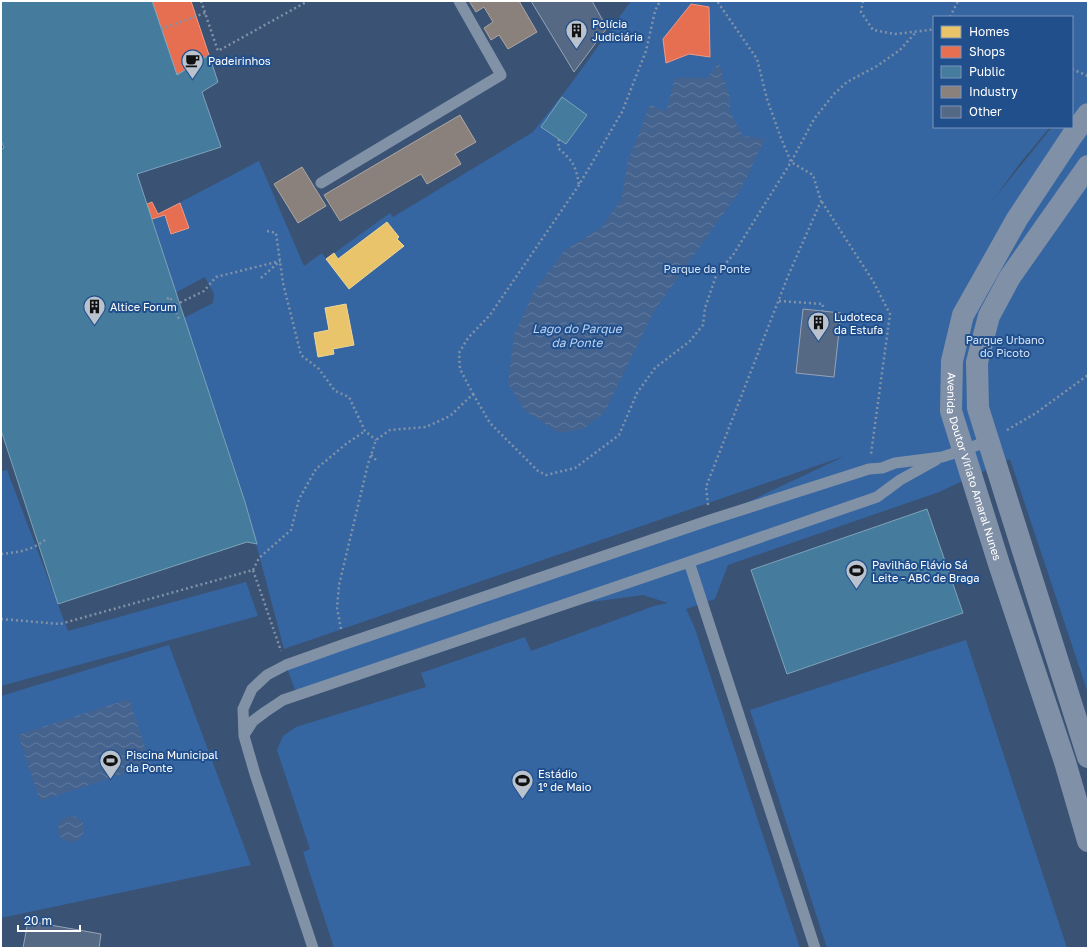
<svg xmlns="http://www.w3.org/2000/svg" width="1089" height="949" font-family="'Golos Text',sans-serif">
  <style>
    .park { fill: #3666a2; fill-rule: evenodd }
    .water { fill: url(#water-waves) }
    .homes { fill: #e9c46a; stroke: #f0d697 }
    .shops { fill: #e76f51; stroke: #ee9a85 }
    .public { fill: #457b9d; stroke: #7da3ba }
    .industry { fill: #8a817c; stroke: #ada7a3 }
    .building { fill: #566984; stroke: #95a3b6 }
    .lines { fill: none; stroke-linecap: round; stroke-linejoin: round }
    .path { stroke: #8192a7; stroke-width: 2.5; stroke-dasharray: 2 3; stroke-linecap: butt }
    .service { stroke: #8192a7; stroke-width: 11 }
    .primary { stroke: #8090a7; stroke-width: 22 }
    .labels { text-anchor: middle; stroke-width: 4; stroke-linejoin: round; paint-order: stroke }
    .poi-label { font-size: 11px; fill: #fff; stroke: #214f8c; text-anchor: start }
    .park-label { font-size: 11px; fill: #d4e4f8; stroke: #214f8c }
    .street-label { font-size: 11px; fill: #fff; stroke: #214f8c }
    .water-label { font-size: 12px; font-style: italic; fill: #bbd4f2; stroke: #214f8c }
  </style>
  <defs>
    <pattern id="water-waves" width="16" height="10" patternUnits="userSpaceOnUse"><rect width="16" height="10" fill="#44638e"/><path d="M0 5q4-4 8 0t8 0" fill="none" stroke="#607a9f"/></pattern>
  </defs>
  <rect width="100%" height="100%" fill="#3a5274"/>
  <path class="park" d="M631 1H1088V693L1010 459 939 492 728 565 715 599 686 609 694 626 800 948H334L303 852 310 849 277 750 283 736 296 727 426 687 421 673 525 637 531 651 654 606 668 603 643 595 561 606 297 695 286 665 710 520 845 456 284 649 245 502 199 362 178 321 213 303 214 294 205 277 171 295 170 273 152 219 159 217 158 214 259 161 304 266 322 253 326 259 390 213 393 217 533 132 570 85ZM934 17H1072V101L1075 98 1072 102V127H1052L993 200 1020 163 1050 127H934Z
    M7 470 68 631 246 582 258 616 1 686V471Z
    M966 640 1067 948H827L750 710Z
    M169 645 251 865 1 918V696Z"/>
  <path class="water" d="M719 63 730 98V112L743 136 765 139 741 189 654 311 604 413 583 429 559 433 525 411 508 383 514 335 535 289 565 250 601 228 621 200 628 161 650 105 666 111 675 78H707Z
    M129 699 151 765 40 801 18 735Z
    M58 829a13 13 0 1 1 26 0a13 13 0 1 1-26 0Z"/>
  <path class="homes" d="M387 222 399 237 397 239 404 246 349 289 326 259 334 253 338 259Z
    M346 304 354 345 333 349 334 354 318 357 314 333 329 330 325 308Z"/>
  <path class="shops" d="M152 1H191L209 55 177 75Z
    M691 4 709 7 710 57 689 54 666 63 663 39Z
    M152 202 158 214 180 203 189 228 171 234 165 215 152 219 147 204Z"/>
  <path class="public" d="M1 1H152L177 75 209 55 218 82 202 92 221 147 137 174 245 502 257 544 247 542 58 604 1 430V149L4 148 1 140Z
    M562 97 587 115 566 144 541 127Z
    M927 509 963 613 787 674 751 570Z"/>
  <path class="industry" d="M469 1H519L537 32 508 49 499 35 491 40 484 28 493 22 484 7 476 12Z
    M460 115 476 142 455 154 461 164 427 184 421 174 340 221 324 195Z
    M302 167 326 206 298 223 274 184Z"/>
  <path class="building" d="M531 1H592L607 28 574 72Z
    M803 309 841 313 834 377 796 373Z
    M28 921 101 934 99 948H23Z"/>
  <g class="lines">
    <path class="path" d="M201 1 218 51 308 1
      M863 1 861 12 873 30 895 34 930 30 934 28
      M950 17 958 1
      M161 29 205 13
      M1072 69 1088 76
      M559 139 558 148C572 160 576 165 579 185
      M822 202 873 281 890 314 871 454
      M267 231 276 233 283 283 301 355 319 369 335 391 349 397 365 431 376 440
      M261 278 280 261
      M167 299 170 297 179 319H178
      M779 301 823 304 822 311
      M171 307 204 291 216 277 280 261
      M473 394 490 423 538 471 546 475 575 468 619 435 637 393 655 368 690 341 703 325 705 308 717 273 733 255 791 162 814 119 834 94 847 82 877 66 900 50 916 32
      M1007 430 1036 413 1088 375
      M371 455 377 461
      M708 505 706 487 788 276 821 201 813 175 791 162 781 138 767 99 757 59 717 1
      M1 554C18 552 31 551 45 540
      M253 570 259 558 291 530 299 499 316 469 346 444 365 431
      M1 619 60 624 253 570 281 651
      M341 629 337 608 339 585 368 464 376 440 390 430 426 427 450 416 473 394 460 369 459 353 468 338 490 315 579 185 622 112 646 51 655 11 660 1"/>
    <path class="service" d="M321 183 501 75 459 1
      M689 562 815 948
      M244 735 253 721 265 712 283 700 689 562 877 497 900 480 936 460
      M313 948 255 774 244 736 243 709 252 689 267 675 286 665 345 644 710 520 869 469 882 468 895 463 942 457 964 450 988 441"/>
    <g class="primary">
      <path id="s1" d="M1088 114 1072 136 1017 219 963 315 952 361 951 411 999 564 1065 762 1088 841"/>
      <path d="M1088 166 1010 277 989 316 977 362 978 408 1088 757"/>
    </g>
  </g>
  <defs>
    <symbol id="building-pin" viewBox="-11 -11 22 30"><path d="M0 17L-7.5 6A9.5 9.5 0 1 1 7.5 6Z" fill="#bac2ce" stroke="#214f8c"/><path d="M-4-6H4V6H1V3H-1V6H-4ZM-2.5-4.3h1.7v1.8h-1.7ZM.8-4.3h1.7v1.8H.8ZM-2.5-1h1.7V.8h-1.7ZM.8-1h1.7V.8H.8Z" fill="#111"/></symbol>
    <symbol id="cafe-pin" viewBox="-11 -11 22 30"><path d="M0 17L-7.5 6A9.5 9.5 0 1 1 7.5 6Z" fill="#bac2ce" stroke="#214f8c"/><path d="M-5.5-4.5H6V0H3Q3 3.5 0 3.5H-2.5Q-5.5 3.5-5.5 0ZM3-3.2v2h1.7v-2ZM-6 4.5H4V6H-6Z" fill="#111"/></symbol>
    <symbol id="stadium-pin" viewBox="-11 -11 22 30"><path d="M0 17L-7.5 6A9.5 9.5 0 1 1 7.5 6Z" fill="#bac2ce" stroke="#214f8c"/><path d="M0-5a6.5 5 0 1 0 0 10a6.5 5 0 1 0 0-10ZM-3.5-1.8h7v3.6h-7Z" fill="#111"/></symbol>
  </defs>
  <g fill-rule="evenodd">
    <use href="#building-pin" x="564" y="18" width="25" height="34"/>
    <use href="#cafe-pin" x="180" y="48" width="25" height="34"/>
    <use href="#building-pin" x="82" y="294" width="25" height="34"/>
    <use href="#building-pin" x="806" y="310" width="25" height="34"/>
    <use href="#stadium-pin" x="844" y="558" width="25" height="34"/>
    <use href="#stadium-pin" x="98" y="748" width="25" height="34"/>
    <use href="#stadium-pin" x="510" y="768" width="25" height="34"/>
  </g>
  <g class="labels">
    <g class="poi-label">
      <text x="592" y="28">Polícia<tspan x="592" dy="13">Judiciária</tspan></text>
      <text x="208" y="65">Padeirinhos</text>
      <text x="110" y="311">Altice Forum</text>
      <text x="834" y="321">Ludoteca<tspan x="834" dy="13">da Estufa</tspan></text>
      <text x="872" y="569">Pavilhão Flávio Sá<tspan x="872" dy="13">Leite - ABC de Braga</tspan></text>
      <text x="126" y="759">Piscina Municipal<tspan x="126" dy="13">da Ponte</tspan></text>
      <text x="538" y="778">Estádio<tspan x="538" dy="13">1º de Maio</tspan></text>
    </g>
    <g class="park-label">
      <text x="707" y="273">Parque da Ponte</text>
      <text x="1005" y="344">Parque Urbano<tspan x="1005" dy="13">do Picoto</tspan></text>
    </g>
    <g class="street-label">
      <text dy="4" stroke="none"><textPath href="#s1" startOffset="393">Avenida Doutor Viriato Amaral Nunes</textPath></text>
    </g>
    <g class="water-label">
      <text x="577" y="333">Lago do Parque<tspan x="577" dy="14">da Ponte</tspan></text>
    </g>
  </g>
  <rect width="1089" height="949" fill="none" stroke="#ffffff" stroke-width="4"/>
  <rect x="933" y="16" width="140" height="112" fill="#214f8c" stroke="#7a95ba"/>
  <rect x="941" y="26" width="20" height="12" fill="#e9c46a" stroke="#7a95ba"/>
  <text x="969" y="36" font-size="12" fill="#ffffff">Homes</text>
  <rect x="941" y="46" width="20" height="12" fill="#e76f51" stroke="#7a95ba"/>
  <text x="969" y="56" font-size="12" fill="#ffffff">Shops</text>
  <rect x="941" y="66" width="20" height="12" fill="#457b9d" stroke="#7a95ba"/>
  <text x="969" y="76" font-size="12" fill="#ffffff">Public</text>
  <rect x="941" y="86" width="20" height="12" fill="#8a817c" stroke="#7a95ba"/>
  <text x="969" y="96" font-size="12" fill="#ffffff">Industry</text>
  <rect x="941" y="106" width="20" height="12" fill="#566984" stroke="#7a95ba"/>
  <text x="969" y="116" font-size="12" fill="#ffffff">Other</text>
  <path d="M18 925v6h62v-6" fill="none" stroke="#ffffff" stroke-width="2"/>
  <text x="24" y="925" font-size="12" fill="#ffffff" stroke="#214f8c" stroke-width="3" paint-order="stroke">20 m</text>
</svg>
